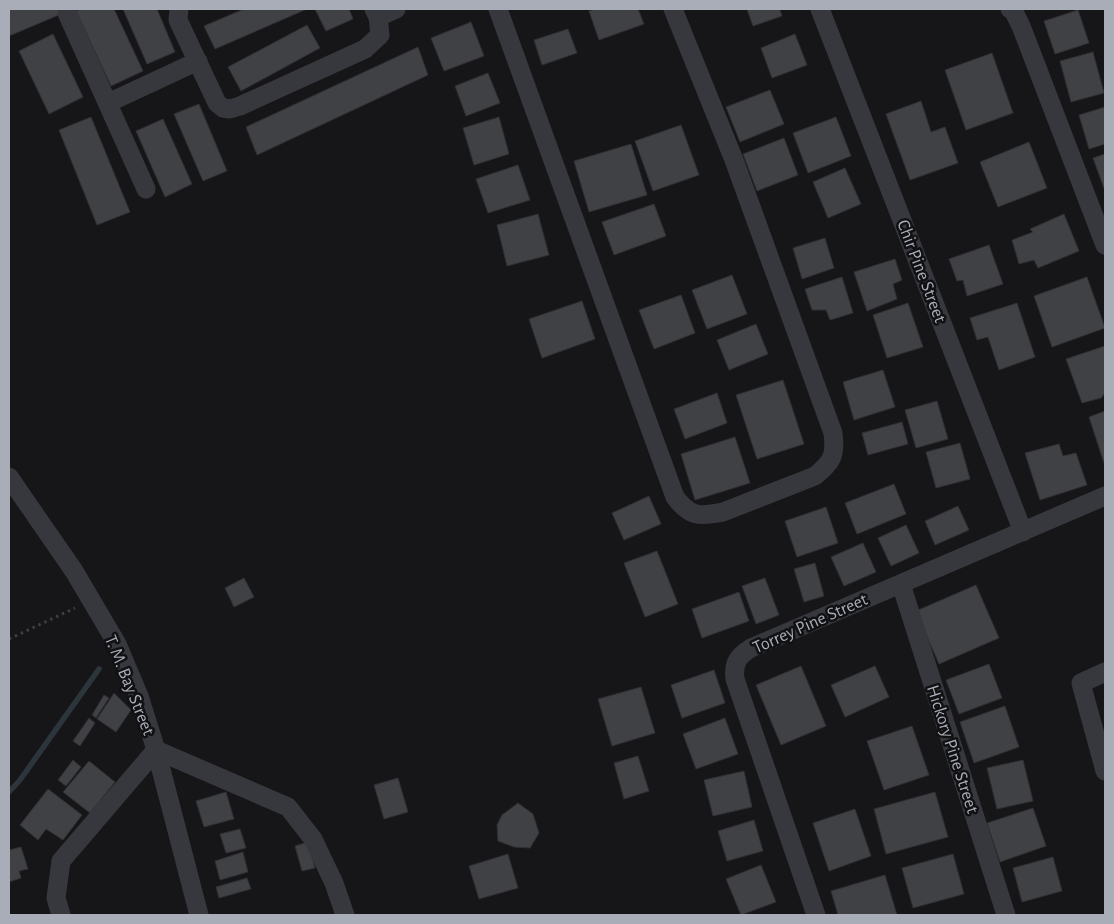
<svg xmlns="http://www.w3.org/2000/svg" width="1114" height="924" font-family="'Alegreya Sans',sans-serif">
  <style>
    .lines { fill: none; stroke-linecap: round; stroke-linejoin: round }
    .stream { stroke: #2c353c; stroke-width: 5.5 }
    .building { fill: #404145; stroke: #303034 }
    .path { stroke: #3d3f44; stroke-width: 3; stroke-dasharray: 2.5 4; stroke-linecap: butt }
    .street { stroke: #37383d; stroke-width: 19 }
    .labels { text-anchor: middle; stroke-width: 5; stroke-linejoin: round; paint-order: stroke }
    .street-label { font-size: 18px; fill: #a8adb8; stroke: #111113 }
  </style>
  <rect width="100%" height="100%" fill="#161618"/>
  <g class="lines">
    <path class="stream" d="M9 792 20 780 99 669"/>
  </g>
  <path class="building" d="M9 9H58L61 14 9 36Z
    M81 9H114L143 71 111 86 76 11Z
    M123 9H157L175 52 147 64Z
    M244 9H307L215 49 204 26Z
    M315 9H349L353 19 326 31Z
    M595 9H638L644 24 599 40 589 11Z
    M747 9H783L780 10 782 16 753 26Z
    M1078 10 1089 43 1055 54 1044 21Z
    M471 22 484 56 444 71 431 38Z
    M307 25 320 48 241 91 228 67Z
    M568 29 577 53 542 65 534 40Z
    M53 34 83 97 49 114 19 51Z
    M795 34 807 65 772 78 761 48Z
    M418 47 428 75 257 155 246 127Z
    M1093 52 1104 93 1071 102 1060 61Z
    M992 53 1013 113 966 130 945 70Z
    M488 73 500 103 466 116 455 86Z
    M770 90 784 124 740 142 726 107Z
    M921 101 931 132 945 127 958 163 910 180 886 114Z
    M199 104 227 171 203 181 174 114Z
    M1105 107V144L1089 149 1079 115Z
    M91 117 130 212 97 225 59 130Z
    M499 117 509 154 474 165 463 128Z
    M836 117 851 156 808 173 793 133Z
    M163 119 192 184 165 197 136 131Z
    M681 125 699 175 653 191 635 141Z
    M784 138 798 175 757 191 743 154Z
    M1029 142 1047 188 998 207 980 162Z
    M631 144 647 195 589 212 574 161Z
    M1105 154V191L1093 158Z
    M518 165 530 200 488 213 476 179Z
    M845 168 861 204 828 218 813 182Z
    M654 204 666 236 614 255 602 222Z
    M538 214 549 255 507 266 497 225Z
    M1064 214 1079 251 1038 268 1034 260 1019 264 1012 240 1033 232 1030 229Z
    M825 238 834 268 802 279 793 248Z
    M989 245 1003 284 967 296 963 280 957 281 949 259Z
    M895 259 902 280 893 284 897 299 867 311 854 272Z
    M732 275 747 314 707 329 692 290Z
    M842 277 853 313 830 320 826 310H812L805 289Z
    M1087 277 1105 328 1052 347 1034 296Z
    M681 295 695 333 654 349 639 310Z
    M582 301 595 339 542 358 529 319Z
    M908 303 923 347 887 358 873 315Z
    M1017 303 1035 357 999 370 988 337 977 340 970 318Z
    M756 324 768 354 729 370 717 340Z
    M1105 346V393L1101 398 1082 403 1066 359Z
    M883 370 895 407 854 420 843 382Z
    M783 380 804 444 757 459 736 395Z
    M717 393 727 423 685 439 674 409Z
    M937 401 948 439 916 448 905 410Z
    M1105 411V466L1089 417Z
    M902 422 908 444 868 455 862 433Z
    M735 437 750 483 695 500 681 454Z
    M960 443 970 479 936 488 926 452Z
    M1059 444 1063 456 1076 453 1087 485 1040 500 1025 453Z
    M894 484 906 514 857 534 845 503Z
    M649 496 661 524 624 540 612 513Z
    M958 506 969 530 935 545 925 521Z
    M826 507 838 543 797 557 785 521Z
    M906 525 919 553 891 566 878 538Z
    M863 543 876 572 844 586 831 557Z
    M657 551 678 604 645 617 624 563Z
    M815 563 824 596 804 602 794 569Z
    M244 578 254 597 234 607 225 588Z
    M765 578 779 615 756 624 742 586Z
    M976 585 999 638 939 664 916 611Z
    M739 592 749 621 702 638 692 609Z
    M989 664 1002 698 959 714 946 680Z
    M801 666 826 726 781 745 756 685Z
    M875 666 889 697 845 717 831 685Z
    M714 670 725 703 682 718 671 685Z
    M641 687 655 733 612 746 598 699Z
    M114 693 131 710 116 732 97 719Z
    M104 695 109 698 96 718 92 715Z
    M1005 706 1019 747 974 763 960 722Z
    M89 718 95 723 80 746 73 741Z
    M725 718 738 754 696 769 683 734Z
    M912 726 929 775 884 790 867 741Z
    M638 756 649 791 624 799 614 763Z
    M73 760 81 767 66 786 58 780Z
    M1023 760 1033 801 997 809 987 768Z
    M89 761 115 782 90 813 63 792Z
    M744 771 752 807 713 816 704 780Z
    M398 778 408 812 384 819 374 785Z
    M48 789 82 815 63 840 46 829 38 840 20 825Z
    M226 792 234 819 204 827 196 801Z
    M935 792 948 837 886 854 874 809Z
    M518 803 533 814 539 833 530 848 514 847 498 841 497 825 502 815Z
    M1033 808 1046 846 1000 862 987 823Z
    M855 809 871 856 829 871 813 823Z
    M754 820 763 851 727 861 718 831Z
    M240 829 246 848 226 853 220 834Z
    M308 842 315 868 302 871 295 846Z
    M21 847 28 869 19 871 21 878 9 882V850Z
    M243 852 248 872 220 880 215 861Z
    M508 854 518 888 479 899 469 866Z
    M953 854 964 894 913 908 902 868Z
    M1053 857 1062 891 1022 902 1013 868Z
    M761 865 776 902 741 915 726 879Z
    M885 875 897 915H838L831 891Z
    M247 878 251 889 219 898 216 887Z"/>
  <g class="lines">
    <path class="path" d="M9 639 75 608"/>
    <path class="street" d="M179 9 178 20 217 103 223 108 230 109 240 106 365 49 380 35 378 17 374 9
      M498 9 675 497C690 517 699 517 723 512L815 476C832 462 836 456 833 433L734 160 673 9
      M820 9 1023 532
      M1010 9 1013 10 1021 26 1105 245
      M67 13 146 189
      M378 17 396 9
      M108 103 198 61
      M9 477 74 571 117 644 139 696 156 750 199 915
      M901 584 1006 915
      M1105 672 1081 683 1105 771
      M61 915 56 898 61 861 156 750 288 807 313 839 334 883 345 915
      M816 915 735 679C733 663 738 656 751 648L1105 496"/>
  </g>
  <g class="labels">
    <g class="street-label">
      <text transform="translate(922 271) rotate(69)" y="6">Chir Pine Street</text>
      <text transform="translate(810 623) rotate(-24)" y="6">Torrey Pine Street</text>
      <text transform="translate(130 685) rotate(68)" y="6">T. M. Bay Street</text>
      <text transform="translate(953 749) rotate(72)" y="6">Hickory Pine Street</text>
    </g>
  </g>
  <rect width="1114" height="924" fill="none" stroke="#a8adb8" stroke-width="20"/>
</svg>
